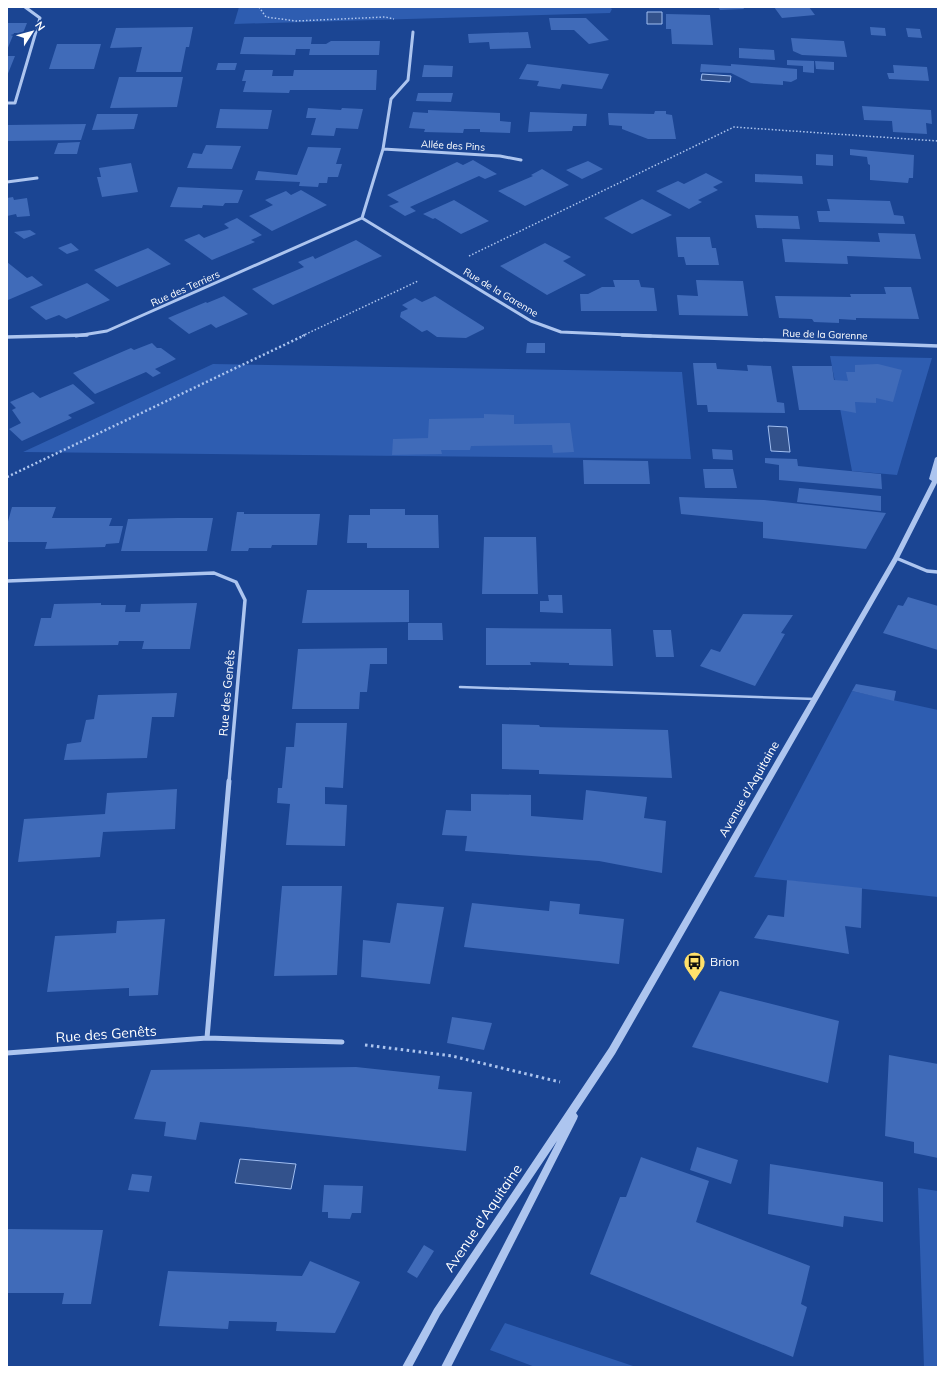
<svg xmlns="http://www.w3.org/2000/svg" width="945" height="1374" font-family="Mulish,sans-serif">
  <style>
    .green { fill: #2e5db1 }
    .water { fill: #33528c; stroke: #a0bef1 }
    .building { fill: #406bb9 }
    .lines { fill: none; stroke-linecap: round; stroke-linejoin: round }
    .path-far2 { stroke: #adc5ef; stroke-width: 1.5; stroke-dasharray: 1.5 2; stroke-linecap: butt }
    .path-far1 { stroke: #adc5ef; stroke-width: 2.5; stroke-dasharray: 2 2.5; stroke-linecap: butt }
    .path { stroke: #adc5ef; stroke-width: 3; stroke-dasharray: 2.5 3.5; stroke-linecap: butt }
    .service { stroke: #adc5ef; stroke-width: 2.5 }
    .minor-far2 { stroke: #adc5ef; stroke-width: 3 }
    .minor-far1 { stroke: #adc5ef; stroke-width: 3.5 }
    .minor { stroke: #adc5ef; stroke-width: 5 }
    .tertiary { fill: #adc5ef; fill-rule: evenodd }
    .labels { text-anchor: middle; stroke-width: 3; stroke-linejoin: round; paint-order: stroke }
    .far-street-label { font-size: 10px; fill: #fff; stroke: #1b4593 }
    .street-label { font-size: 12px; fill: #fff; stroke: #1b4593 }
    .poi-label { font-size: 12px; fill: #fff; stroke: #1b4593; text-anchor: start }
    .near-street-label { font-size: 14px; fill: #fff; stroke: #1b4593 }
  </style>
  <rect width="100%" height="100%" fill="#1b4593"/>
  <path class="green" d="M239 7H609L612 9 610 13 234 24Z
    M830 356 932 358 897 475 852 471Z
    M213 364 682 372 691 459 23 452Z
    M852 691 938 710V897L754 877Z
    M918 1188 938 1191V1367H924Z
    M505 1323 636 1367H535L490 1350Z"/>
  <path class="water" d="M647 12H662V24H647Z
    M702 74 731 76 730 82 701 80Z
    M768 426 787 427 790 452 771 451Z
    M240 1159 296 1164 291 1189 235 1183Z"/>
  <path class="building" d="M718 7H743L744 9 720 10Z
    M774 7H809L815 15 782 18Z
    M666 14 710 15 713 45 672 44 671 29H666Z
    M549 18H586L609 40 589 44 574 30H551Z
    M7 23H27L23 33H14L7 50Z
    M193 27 189 47H186L181 72H136L142 47 110 48 116 28Z
    M870 27 885 28 886 36 871 35Z
    M906 28 920 29 922 38 908 37Z
    M528 32 531 48 490 49 489 42 469 43 468 34Z
    M244 37H312L311 44H326L331 41H380L379 55H309L310 49H296L295 55 240 54Z
    M791 38 844 41 847 57 802 55 793 51Z
    M57 44H101L94 69H49Z
    M739 48 774 50 775 60 739 58Z
    M7 56H15L7 76Z
    M787 60 814 61V73L803 72V66L787 65Z
    M815 61 834 62V70L816 69Z
    M218 63H237L235 70H216Z
    M527 64 609 74 602 89 562 84 560 89 537 86 539 81 519 79Z
    M701 64 731 66V64L797 69V79L791 82 783 81V85L751 83 731 73 700 72Z
    M424 65 453 66 452 77H422Z
    M893 65 927 67 929 81 889 79 887 73H894Z
    M245 70H273L272 76H293L294 70H377L376 90H290L289 93 243 92 246 81H242Z
    M119 77H183L177 107 110 108Z
    M418 93H453L451 102 416 101Z
    M862 106 931 110 932 124 926 123 927 134 893 132 892 121 864 120Z
    M308 108 341 110 342 108 363 109 358 129 336 128 334 136 311 135 316 118H306Z
    M220 109 272 110 268 129 216 128Z
    M428 110 500 113V121L511 122 510 133 480 132V129H464L463 133 424 132 425 129 409 128 413 112 428 113Z
    M655 111H666V114L672 115 676 139H648L622 129V126L609 125 608 113 654 114Z
    M530 112 587 114 586 126H573L572 131 528 132Z
    M97 114H138L134 129 92 130Z
    M86 124 81 140 7 141V125Z
    M80 142 77 154H54L58 143Z
    M206 145 241 146 232 169 187 168 193 153 202 154Z
    M308 147 341 148 336 164H342L338 177H328L327 183H319L318 187 299 186 300 182 255 180 258 171 297 175Z
    M850 149 914 155 913 178H909L908 183 870 180V165L868 164 867 157 850 155Z
    M816 154 833 155V166L816 165Z
    M473 160 497 174 485 179 479 176 410 207 416 211 405 216 389 206 399 202 387 195 457 162 463 165Z
    M588 161 603 169 582 179 566 170Z
    M131 163 138 192 102 197 97 177H101L99 168Z
    M542 169 569 185 525 206 498 191 533 176 531 175Z
    M706 173 723 182 713 187 718 190 698 200 702 202 689 209 656 191 678 181 684 184Z
    M755 174 802 176 803 184 755 182Z
    M178 187 243 190 238 203H225L223 206 203 205 202 208 170 207Z
    M301 190 327 205 272 231 249 216 273 205 265 200 286 191 291 195Z
    M13 197 14 200 27 198 30 216 17 217 16 214 7 216V198Z
    M642 199 672 215 632 234 604 218Z
    M827 199 890 201 894 215 903 216 905 224 819 222 817 211H830Z
    M454 200 489 221 461 234 435 218 433 219 423 214Z
    M755 215 798 216 800 229 757 228Z
    M237 218 262 235 251 240 255 242 212 260 184 240 199 234 204 238 229 228 224 224Z
    M30 230 36 234 24 239 14 232Z
    M878 233 915 234 921 259 847 256 848 264 785 262 782 239 880 242Z
    M676 237H710L712 248H716L719 265H686L684 257H678Z
    M356 240 382 256 273 305 252 289 304 267 298 262 313 256 315 259Z
    M71 243 79 250 67 254 58 248Z
    M545 243 571 257 563 261 586 275 547 295 500 266Z
    M148 248 171 264 117 287 94 270Z
    M7 262 27 278 32 276 43 285 8 300 7 299Z
    M613 280H639L641 287 654 288 657 311H581L580 294H588L602 287H615Z
    M696 280 743 281 748 316 679 315 677 295 698 296Z
    M87 283 110 300 66 319 59 315 46 320 30 307Z
    M884 287H911L919 319 856 318V320L839 319V323L814 322 812 319 779 318 775 296 851 297 850 294H886Z
    M224 296 248 314 216 328 211 324 189 334 168 318 206 302 207 303Z
    M435 296 484 327V329L466 338 437 337 427 330 422 332 400 317 401 312 408 309 402 305 415 298 422 302Z
    M152 343 157 348H161L176 359 155 369 161 373 153 377 146 372 95 394 73 373 131 348 134 350Z
    M527 343H545V353H526Z
    M693 363H716L717 369 733 370 748 371 747 365 771 366 777 402 784 403 785 413 708 412 707 405H697Z
    M878 364 902 370 893 402 876 398V403L855 402 856 413 840 410H799L792 366H832L834 380 848 381 846 372H855V365Z
    M73 384 95 403 68 415 72 418 22 441 9 429 21 423 12 410 16 408 10 402 33 392 40 398Z
    M484 414 514 415V424L570 423 574 452 553 453 552 445 471 446 470 450H441L442 454 392 455 393 439 428 438 429 419 484 418Z
    M712 449 732 450 733 460 713 459Z
    M765 458 797 459 798 466 881 474 882 489 779 480V465L765 463Z
    M583 460 648 461 650 484H584Z
    M703 469H733L737 488H705Z
    M799 488 881 496V511L797 502Z
    M679 497 764 500 886 513 866 549 763 538V522L681 514Z
    M12 507H56L52 518H112L109 526H123L119 543 106 544 105 547 45 549 47 542H7V525Z
    M370 509H405V515H438L439 548H367V543H347L349 515H370Z
    M237 512H244V514H320L317 545H272L271 548H249L248 551H231Z
    M177 518H213L207 551H121L128 519Z
    M484 537H536L538 594H482Z
    M307 590H409V622L302 623Z
    M548 595H562L563 613 540 612V601H549Z
    M908 597 938 606V650L883 633 898 605 903 606Z
    M101 603V605H126L125 612H140L141 604 197 603 190 649H142L144 641H119L118 645 34 646 41 618H51L54 604Z
    M743 614 793 615 781 633 785 634 755 686 700 666 711 649 720 652Z
    M408 623H442L443 640H408Z
    M486 628 611 629 613 666 569 665V663L530 662 531 665H486Z
    M653 630H671L674 657H656Z
    M387 648V664H370L367 692H360L359 709H292L298 649Z
    M856 684 896 691 894 701 852 691Z
    M177 693 174 717H152L147 758 64 760 67 744 81 742 86 720 94 719 98 695Z
    M296 723H347L343 788 325 787V804L347 805 345 846 286 845 290 804 277 803 278 788H282L286 747H294Z
    M502 724 539 725 540 727 668 730 672 778 539 774V770L502 769Z
    M177 789 175 829 103 832 100 857 18 862 24 819 105 814 107 793Z
    M586 790 647 797 644 818 666 821 662 873 599 861 465 851 467 836 442 835 446 810 471 811V794L531 795V816L583 820Z
    M787 880 862 888 861 928 845 926 849 954 754 938 768 915 784 917Z
    M282 886H342L337 975 274 976Z
    M550 901 580 904 579 914 624 919 619 964 464 947 472 903 549 911Z
    M397 903 444 907 430 984 361 977 363 940 390 943Z
    M165 919 158 995 129 996V988L47 992 55 936 116 933 117 921Z
    M720 991 839 1021 828 1083 692 1047Z
    M452 1017 492 1023 484 1050 447 1043Z
    M889 1055 938 1064V1158L914 1153V1142L885 1136Z
    M356 1067 440 1076 438 1089 472 1092 466 1151 200 1122 196 1140 164 1136 166 1122 134 1119 151 1070Z
    M697 1147 738 1160 731 1184 690 1170Z
    M641 1157 709 1181 696 1222 810 1266 801 1304 807 1307 793 1357 590 1274 620 1197H626Z
    M770 1164 883 1182V1222L844 1216 843 1227 768 1214Z
    M132 1174 152 1176 149 1192 128 1190Z
    M324 1185 363 1186 361 1213H352L350 1219 328 1218V1212H322Z
    M7 1229 103 1230 91 1304H62L64 1293H7Z
    M424 1245 434 1251 417 1278 407 1272Z
    M310 1261 360 1282 335 1333 276 1331 277 1322 229 1321 228 1329 159 1326 168 1271 302 1276Z"/>
  <g class="lines">
    <path class="path-far2" d="M259 7 266 17 296 21 385 17 394 19
      M469 256 734 127 938 141
      M302 336 418 281"/>
    <path class="path-far1" d="M7 477 305 335"/>
    <path class="path" d="M365 1045 452 1056 560 1082"/>
    <path class="service" d="M460 687 815 699"/>
    <path class="minor-far2" d="M413 32 408 80 391 99 383 149 362 218 531 321 561 332 651 336
      M7 103H15L40 18 25 7
      M383 149 500 156 521 160
      M7 182 37 178
      M76 336 107 331 362 218"/>
    <path class="minor-far1" d="M622 335 938 346
      M7 337 87 335
      M896 558 927 571 938 572
      M7 581 214 573 236 582 245 600 229 782"/>
    <path class="minor" d="M207 1038 342 1042
      M7 1053 207 1038 229 781"/>
    <path class="tertiary" d="M938 456V469L937 473H938V481L899 558 615 1054 576 1113 578 1116 577 1119 451 1367H441L557 1141 440 1315 412 1367H402L434 1309 609 1048 893 558 932 481 929 479 935 458Z"/>
  </g>
  <defs>
    <symbol id="bus-pin" viewBox="-11 -11 22 30"><path d="M0 17L-7.5 6A9.5 9.5 0 1 1 7.5 6Z" fill="#ffe16b" stroke="#1b4593"/><path d="M-5-6H5V4H4V6H2V4H-2V6H-4V4H-5ZM-3.5-4V0h7V-4ZM-3.5 1.2v1.5H-2V1.2ZM2 1.2v1.5H3.5V1.2Z" fill="#111"/></symbol>
  </defs>
  <g fill-rule="evenodd">
    <use href="#bus-pin" x="682" y="950" width="25" height="34"/>
  </g>
  <g class="labels">
    <g class="far-street-label">
      <text transform="translate(453 145) rotate(3)" y="4">Allée des Pins</text>
      <text transform="translate(185 288) rotate(-24)" y="4">Rue des Terriers</text>
      <text transform="translate(501 292) rotate(31)" y="4">Rue de la Garenne</text>
      <text transform="translate(825 334) rotate(2)" y="4">Rue de la Garenne</text>
    </g>
    <g class="street-label">
      <text transform="translate(227 693) rotate(-85)" y="4">Rue des Genêts</text>
      <text transform="translate(749 789) rotate(-60)" y="4">Avenue d'Aquitaine</text>
    </g>
    <g class="poi-label">
      <text x="710" y="966">Brion</text>
    </g>
    <g class="near-street-label">
      <text transform="translate(106 1034) rotate(-4)" y="5">Rue des Genêts</text>
      <text transform="translate(483 1218) rotate(-56)" y="5">Avenue d'Aquitaine</text>
    </g>
  </g>
  <rect width="945" height="1374" fill="none" stroke="#ffffff" stroke-width="16"/>
  <g transform="translate(32 32) rotate(54)" stroke="#1b4593" stroke-width="3" paint-order="stroke">
  <path d="M0-3L7 15L0 10L-7 15Z" fill="#ffffff"/>
  <text y="-6" font-size="11" font-weight="bold" text-anchor="middle" fill="#ffffff">N</text>
  </g>
</svg>
